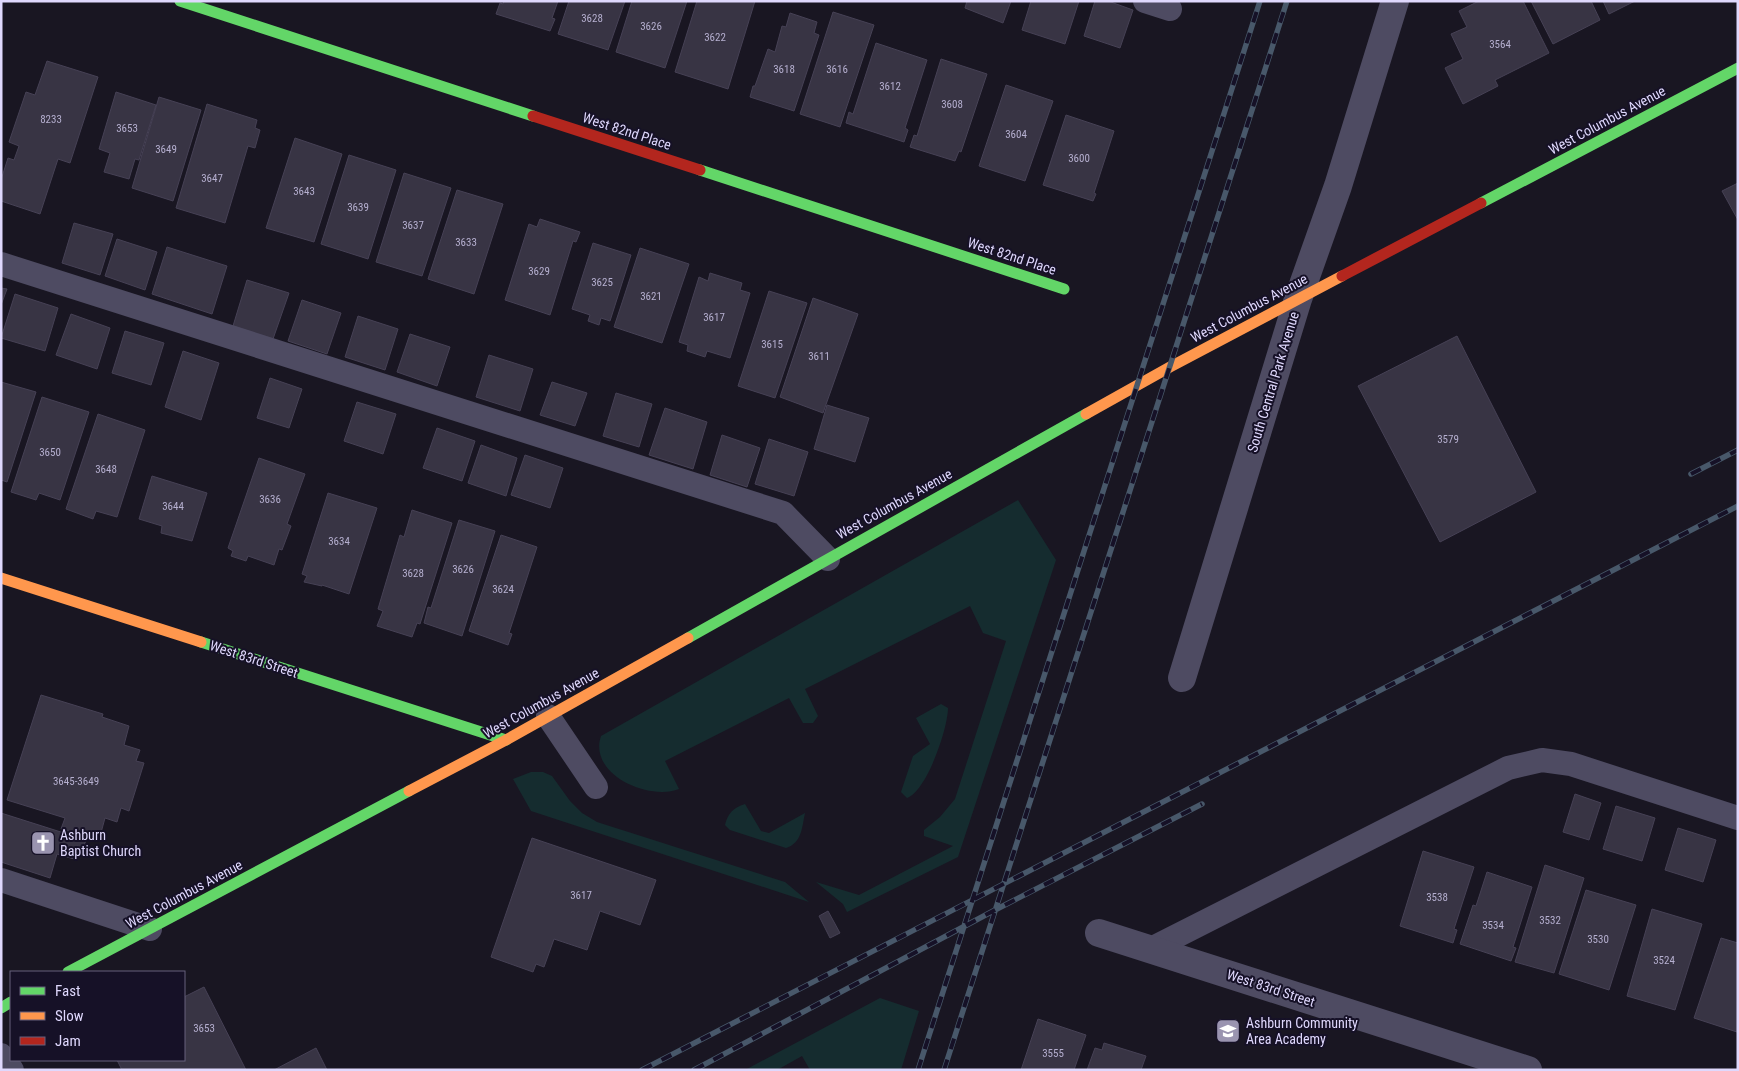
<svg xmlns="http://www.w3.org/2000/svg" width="1739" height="1071" font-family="'Roboto Condensed',sans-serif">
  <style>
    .green { fill: #152c2f }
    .building { fill: #383444; stroke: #464155 }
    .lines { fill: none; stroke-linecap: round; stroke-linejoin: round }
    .lane { stroke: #4e4b62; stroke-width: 24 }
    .street { stroke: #4e4b62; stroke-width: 28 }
    .fast { stroke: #63d668; stroke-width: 11 }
    .slow { stroke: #ff974d; stroke-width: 11 }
    .jam { stroke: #b3261e; stroke-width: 11 }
    .rail-casing { stroke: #48586a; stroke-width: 5.5 }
    .rail { stroke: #161127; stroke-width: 4; stroke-dasharray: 11; stroke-linecap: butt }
    .labels { text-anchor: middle; stroke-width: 4; stroke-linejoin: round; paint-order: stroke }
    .number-label { font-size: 11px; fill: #b5afcf }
    .street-label { font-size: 14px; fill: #dfd8fd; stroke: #161127 }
    .poi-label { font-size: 14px; fill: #dfd8fd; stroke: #161127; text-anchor: start }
  </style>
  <rect width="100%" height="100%" fill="#191622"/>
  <path class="green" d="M1018 500 1056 560 958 857 847 912 843 904 816 882 859 895 953 846 924 836V830L940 817 955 799 1006 641 983 633 970 606 805 689 818 716 813 723H803L789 698 665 761 679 789C648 801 588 774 601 736Z
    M941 704 948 708C948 728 927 791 907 798L901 792 913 756 930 744 916 718Z
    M531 772H543L552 776 570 801 582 813 597 822 785 882 809 902 531 811 513 779Z
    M745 804 761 831 769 833 805 813C802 827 802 843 786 848L730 830 725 825C728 813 733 808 745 804Z
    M880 998 919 1011 901 1070H810L802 1056 777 1070H745Z"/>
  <path class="building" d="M504 1H558L552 18 555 19 550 31 496 14 500 3 503 4Z
    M569 1H625L608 50 558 34Z
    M632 1H687L665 68 616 52Z
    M697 1H755L728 89 675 72Z
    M967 1H1011L1003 23 965 8Z
    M1031 1H1079L1065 44 1022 30Z
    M1095 1H1108L1133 10 1120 48 1084 36Z
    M1479 1H1523L1549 53 1495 80 1498 86 1463 104 1445 68 1463 59 1451 34 1467 27 1459 11Z
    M1531 1H1591L1600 20 1553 44Z
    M1603 1H1635L1609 14Z
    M833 12 874 25 840 127 800 114Z
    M790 13 817 22 814 33 819 35 794 111 750 97 753 86H755L768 49 775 52 782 26 786 27Z
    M876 43 927 60 905 128 908 130 904 142 846 123 849 112 853 114Z
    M941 59 987 74 961 152 959 151 955 161 910 147 914 135 917 136Z
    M47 61 98 77 70 163 58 159 40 214 1 201V180L8 158 14 160 19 146 9 142 26 92 35 95Z
    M1006 85 1053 101 1025 181 979 166Z
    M116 92 156 105 139 160 135 159 129 179 104 172 110 153 99 149Z
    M159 97 201 110 173 201 132 188Z
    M207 104 257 120 255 128 260 130 255 148 248 146 225 223 176 208Z
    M1066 115 1114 131 1094 193 1096 194 1093 201 1043 185Z
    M295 138 342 154 314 242 266 228Z
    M349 155 396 170 368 259 321 244Z
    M404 173 451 188 422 276 376 262Z
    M1738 183V220L1722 191Z
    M457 190 503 204 474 294 428 279Z
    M540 219 580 232 576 242 573 241 550 315 505 300 529 224 537 227Z
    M74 223 113 234 100 275 62 263Z
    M117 239 157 252 145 290 105 276Z
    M593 243 631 255 610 321 601 318 599 325 588 321 590 315 572 309Z
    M167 247 227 266 212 314 152 294Z
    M640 248 689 264 662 343 614 327Z
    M710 273 742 283 740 290 750 293 730 358 707 351 705 357 687 351 688 345 679 342 699 277 708 281Z
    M247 280 289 293 273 339 233 326Z
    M1 288 7 289 1 305Z
    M769 291 807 303 775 398 738 386Z
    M15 294 58 308 45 351 1 338Z
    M813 298 858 314 823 413 780 397Z
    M302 300 341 313 327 354 288 341Z
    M71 314 110 328 97 369 56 355Z
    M358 316 398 329 385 370 345 357Z
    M125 331 164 343 151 385 112 373Z
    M410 334 450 347 437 386 397 372Z
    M1457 336 1536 492 1440 542 1358 386Z
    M183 351 219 363 201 420 165 407Z
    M489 355 533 369 520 411 476 397Z
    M270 378 302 389 289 428 257 418Z
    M1 382 36 392 7 482 1 480Z
    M552 382 587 393 575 426 540 415Z
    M616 393 652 404 639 447 603 436Z
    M42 397 89 412 60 500 39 493 36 500 11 492Z
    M357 402 396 414 383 454 344 441Z
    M827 405 869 418 855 462 814 449Z
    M665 408 707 422 693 469 649 455Z
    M98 414 145 430 117 517 96 511 93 519 66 509Z
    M437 428 475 441 462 481 423 468Z
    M722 435 760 448 747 487 710 475Z
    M769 439 808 452 794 496 755 484Z
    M481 445 517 458 506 496 468 483Z
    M525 455 563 468 550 508 511 495Z
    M259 458 305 474 287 524 291 526 282 550 279 549 274 565 248 556 246 561 231 556 233 551 228 548Z
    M152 476 207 493 192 541 161 533 162 526 139 519Z
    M328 493 377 508 349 594 322 585V586L304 582 307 576 302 574Z
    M412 510 452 523 420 624 417 623 412 637 377 626 383 611 378 609 400 535 404 537Z
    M459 520 495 531 462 636 424 623 428 607 431 608Z
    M501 535 537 547 509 633 512 634 508 645 469 631Z
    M41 695 103 714 102 717 129 726 124 745 140 750 136 761 144 763 129 811 121 808 117 822 105 818 99 840 61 829 65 818 7 800Z
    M1575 794 1601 803 1589 840 1563 832Z
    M1616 806 1655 818 1642 861 1603 849Z
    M1 813 86 840 83 849 77 846 74 859 57 854 50 878 1 862Z
    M1678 828 1716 840 1703 882 1665 870Z
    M532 838 656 880 640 925 600 911 587 950 554 939 544 967 536 964 533 972 491 957Z
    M1423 851 1474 867 1454 929 1457 930 1453 943 1400 926Z
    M1545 865 1584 878 1554 973 1515 962Z
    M1487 872 1532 887 1513 947 1516 948 1511 961 1460 944 1473 905 1476 906Z
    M1586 890 1636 905 1609 990 1559 974Z
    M1652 909 1702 924 1675 1010 1627 996Z
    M828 911 840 933 830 938 819 916Z
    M1721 938 1738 943 1737 1032 1694 1018Z
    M204 987 246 1070H122L117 1060H184V997Z
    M1038 1019 1086 1035 1074 1070H1021Z
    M1104 1043 1146 1056 1141 1070H1087L1095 1048 1102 1050Z
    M316 1048 327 1070H274Z"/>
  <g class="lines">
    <path class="lane" d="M1145 1 1170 9
      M1 264 783 513 828 559
      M548 716 596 787
      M1 880 150 929
      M1149 950 1508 768 1542 760 1571 764 1738 818
      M1 1055 12 1070"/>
    <path class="street" d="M1182 678 1298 299 1338 186 1395 1
      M1099 933 1528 1070"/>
    <path class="fast" d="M180 1 533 116
      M700 170 1064 289
      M1481 203 1738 68
      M688 638 1086 414
      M201 642 506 740
      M68 972 409 791
      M1 1008 11 1002"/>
    <path class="slow" d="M1086 414 1170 367 1342 276
      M1 578 201 642
      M409 791 506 740 688 638"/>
    <path class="jam" d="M533 116 700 170
      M1342 276 1481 203"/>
    <defs>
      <path id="rail" d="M1691 474 1738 450
        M642 1070 1738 506
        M694 1070 995 910 1202 804
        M918 1070 1260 1
        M944 1070 1287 1"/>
    </defs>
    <use href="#rail" class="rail-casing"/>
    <use href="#rail" class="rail"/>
  </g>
  <defs>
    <symbol id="church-square" viewBox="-11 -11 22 22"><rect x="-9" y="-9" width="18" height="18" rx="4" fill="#9a94b0" stroke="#161127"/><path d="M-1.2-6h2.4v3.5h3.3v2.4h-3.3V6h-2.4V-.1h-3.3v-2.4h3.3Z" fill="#fff"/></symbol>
    <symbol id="school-square" viewBox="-11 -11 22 22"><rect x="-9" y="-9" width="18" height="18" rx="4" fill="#9a94b0" stroke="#161127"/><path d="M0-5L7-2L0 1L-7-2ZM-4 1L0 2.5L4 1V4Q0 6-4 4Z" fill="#fff"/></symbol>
  </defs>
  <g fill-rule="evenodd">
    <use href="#church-square" x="29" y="829" width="28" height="28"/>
    <use href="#school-square" x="1214" y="1017" width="28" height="28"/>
  </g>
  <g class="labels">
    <g class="number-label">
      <text x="592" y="22">3628</text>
      <text x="651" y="30">3626</text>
      <text x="715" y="41">3622</text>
      <text x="1500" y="48">3564</text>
      <text x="784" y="73">3618</text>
      <text x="837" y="73">3616</text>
      <text x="890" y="90">3612</text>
      <text x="952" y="108">3608</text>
      <text x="51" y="123">8233</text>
      <text x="127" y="132">3653</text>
      <text x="1016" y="138">3604</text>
      <text x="166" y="153">3649</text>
      <text x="1079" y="162">3600</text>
      <text x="212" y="182">3647</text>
      <text x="304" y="195">3643</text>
      <text x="358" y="211">3639</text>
      <text x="413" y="229">3637</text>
      <text x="466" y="246">3633</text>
      <text x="539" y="275">3629</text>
      <text x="602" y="286">3625</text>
      <text x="651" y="300">3621</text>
      <text x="714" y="321">3617</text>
      <text x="772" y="348">3615</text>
      <text x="819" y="360">3611</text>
      <text x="1448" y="443">3579</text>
      <text x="50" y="456">3650</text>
      <text x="106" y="473">3648</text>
      <text x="270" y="503">3636</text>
      <text x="173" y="510">3644</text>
      <text x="339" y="545">3634</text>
      <text x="463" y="573">3626</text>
      <text x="413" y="577">3628</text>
      <text x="503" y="593">3624</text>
      <text x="76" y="785">3645-3649</text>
      <text x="581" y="899">3617</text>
      <text x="1437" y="901">3538</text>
      <text x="1550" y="924">3532</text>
      <text x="1493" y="929">3534</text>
      <text x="1598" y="943">3530</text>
      <text x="1664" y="964">3524</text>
      <text x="204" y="1032">3653</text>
      <text x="1053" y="1057">3555</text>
    </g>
    <g class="street-label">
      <text transform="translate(1607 120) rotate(-28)" y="5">West Columbus Avenue</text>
      <text transform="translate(627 131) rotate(18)" y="5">West 82nd Place</text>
      <text transform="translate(1012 256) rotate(18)" y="5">West 82nd Place</text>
      <text transform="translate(1249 308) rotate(-28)" y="5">West Columbus Avenue</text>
      <text transform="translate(1273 382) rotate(-73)" y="5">South Central Park Avenue</text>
      <text transform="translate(894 504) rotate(-29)" y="5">West Columbus Avenue</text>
      <text transform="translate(254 659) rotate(18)" y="5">West 83rd Street</text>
      <text transform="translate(541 703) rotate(-29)" y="5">West Columbus Avenue</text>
      <text transform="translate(184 894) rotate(-28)" y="5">West Columbus Avenue</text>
      <text transform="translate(1271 988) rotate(18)" y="5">West 83rd Street</text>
    </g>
    <g class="poi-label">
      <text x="60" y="840">Ashburn<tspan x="60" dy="16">Baptist Church</tspan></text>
      <text x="1246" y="1028">Ashburn Community<tspan x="1246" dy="16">Area Academy</tspan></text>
    </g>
  </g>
  <rect width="1739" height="1071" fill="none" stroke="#dfd8fd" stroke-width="5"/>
  <rect x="10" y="971" width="175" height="90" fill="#161127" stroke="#66617d"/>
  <rect x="20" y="987" width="25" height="8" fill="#63d668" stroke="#66617d"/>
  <text x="55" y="996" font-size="15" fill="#dfd8fd">Fast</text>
  <rect x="20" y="1012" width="25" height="8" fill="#ff974d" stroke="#66617d"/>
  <text x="55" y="1021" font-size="15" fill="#dfd8fd">Slow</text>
  <rect x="20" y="1037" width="25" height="8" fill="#b3261e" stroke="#66617d"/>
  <text x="55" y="1046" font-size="15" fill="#dfd8fd">Jam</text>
</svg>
